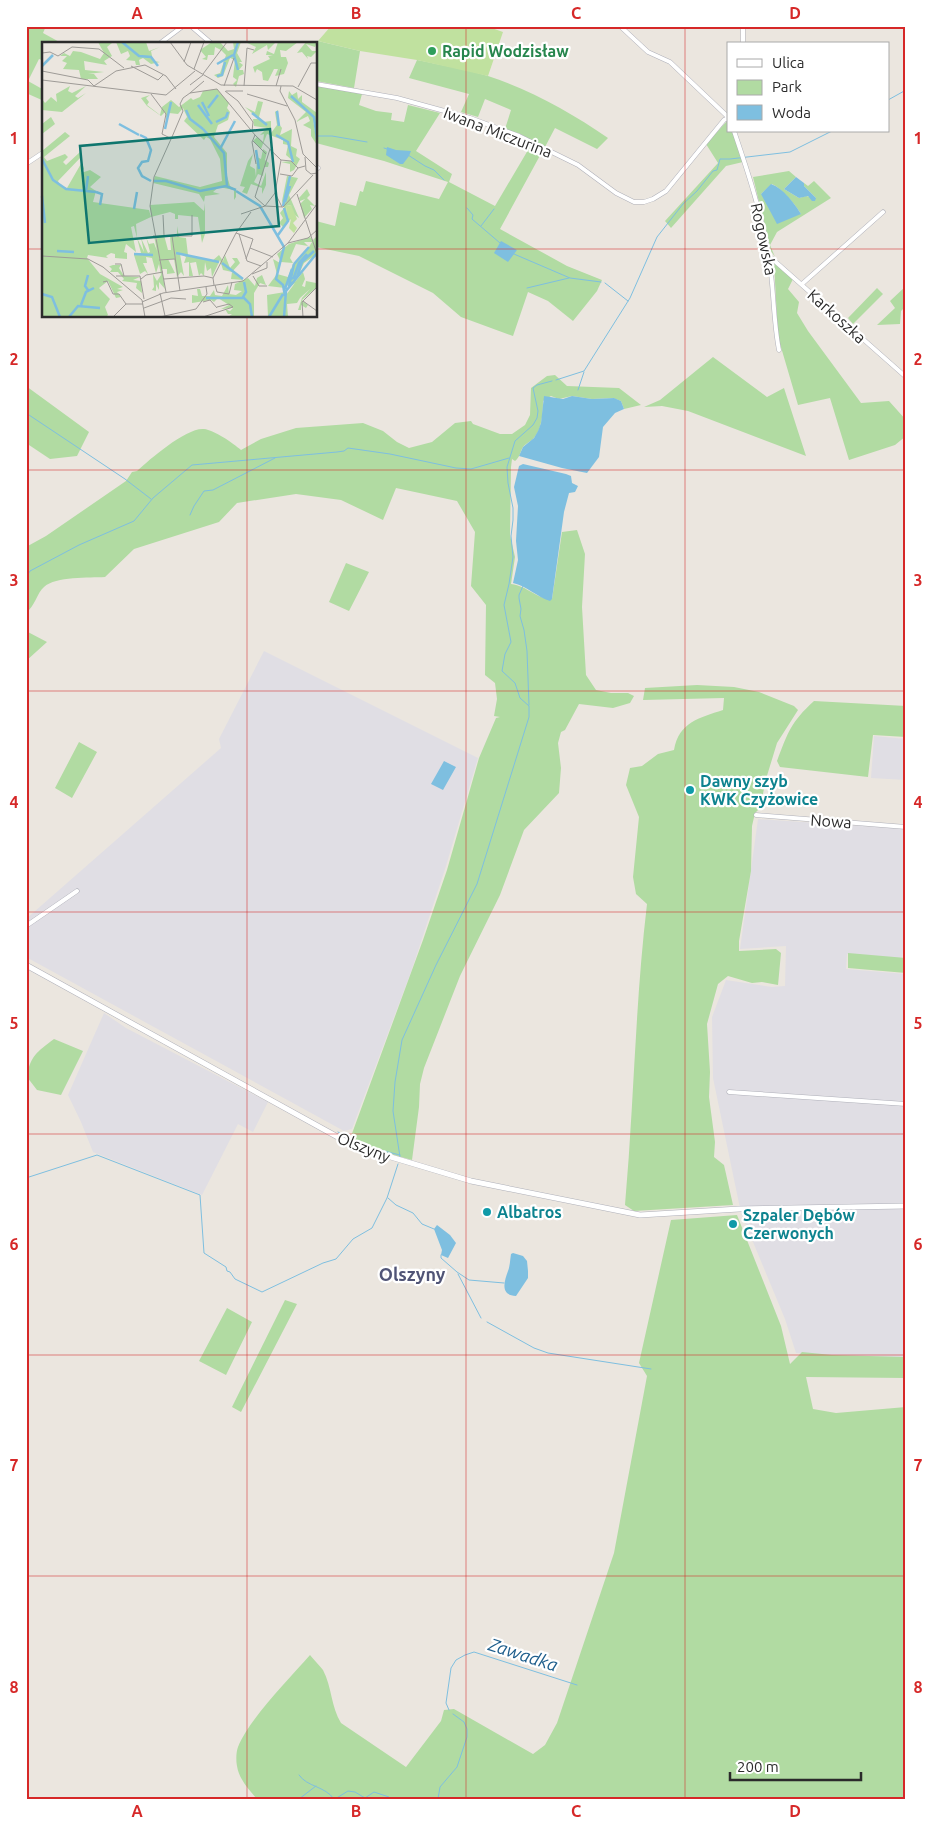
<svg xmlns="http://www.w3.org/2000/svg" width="932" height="1825" font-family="Ubuntu,sans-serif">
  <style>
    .industrial { fill: #e0dee4 }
    .green { fill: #b1dba2; fill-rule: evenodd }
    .pitch { fill: #c0e19f }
    .water { fill: #7ebfe0 }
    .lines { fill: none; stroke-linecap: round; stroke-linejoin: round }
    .stream { stroke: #7ebfe0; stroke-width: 1 }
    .minor-casing { stroke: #afb0b9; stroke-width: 5 }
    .tertiary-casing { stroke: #afb0b9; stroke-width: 6 }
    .minor { stroke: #fff; stroke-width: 4 }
    .tertiary { stroke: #fff; stroke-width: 5 }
    .grid { fill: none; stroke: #d62828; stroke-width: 1; stroke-opacity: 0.55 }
    .leisure-dot { fill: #2e9e5b; stroke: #fff; stroke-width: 2 }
    .culture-dot { fill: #0f9aa8; stroke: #fff; stroke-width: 2 }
    .labels { text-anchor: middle; stroke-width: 4.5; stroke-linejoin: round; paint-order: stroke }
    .leisure-label { font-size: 16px; font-weight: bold; fill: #27864d; stroke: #fff; text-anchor: start }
    .street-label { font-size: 16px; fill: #2b2b2b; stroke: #fff }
    .culture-label { font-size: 16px; font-weight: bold; fill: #0d838f; stroke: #fff; text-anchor: start }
    .neighbourhood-label { font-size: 18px; font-weight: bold; fill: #505476; stroke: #fff }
    .water-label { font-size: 18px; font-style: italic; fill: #1e5e8c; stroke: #fff }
    .inset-river { fill: none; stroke: #7ebfe0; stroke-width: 2.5 }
    .inset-road { fill: none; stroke: #9e9b97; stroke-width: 1 }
    .view { fill: #0f766e; fill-opacity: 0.15; stroke: #0f766e; stroke-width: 2.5 }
    .inset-edge { fill: none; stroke: #2b2b2b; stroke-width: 2.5 }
    .neatline { fill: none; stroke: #d62828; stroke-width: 2 }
    .grid-label { font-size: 16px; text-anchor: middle; font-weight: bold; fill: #d62828 }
  </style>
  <rect width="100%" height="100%" fill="#ebe6df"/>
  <path class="industrial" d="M264 651 478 758 446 866 411 972 352 1129 344 1131 26 957V919L221 748 219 739Z
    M874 736 906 739V780L871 778Z
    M758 819 906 829V917L902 960 847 954 846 969 906 974V1358L835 1356 796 1353 785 1319 741 1213 713 1078 712 1017 726 980 772 987 785 986 786 946 740 949Z
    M104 1013 126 1028 268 1102 253 1132 238 1124 202 1195 93 1152 81 1122 68 1095Z"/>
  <path class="green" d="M26 26H46L43 33 63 44H44V61L39 59 28 81 44 90V101L26 93Z
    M318 41 360 51 354 88 316 81V44Z
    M417 60C441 65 465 69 488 76 531 90 572 113 608 138L597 149 555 128 545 147 520 134 505 129 511 110 485 99 478 117 461 112 469 94 409 78Z
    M316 86 362 94 359 105 376 111 392 113 391 120 404 122 408 105 440 113 416 151 452 174 449 182 495 206 531 145 543 150 500 229 567 266 602 280 597 291 573 321 548 301 528 292 513 336 461 317 433 293 359 256 316 247V221L335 226 340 202 356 206 360 191 363 192 366 181 439 199 448 182 384 161 316 143Z
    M728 120V131H732L743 162 726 166 671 228 665 221 718 163 706 144Z
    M789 171 796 177 784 189 799 198 806 196 816 198 804 186V183L808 186 814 181 831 198 777 232 770 245 775 257 771 251 753 177ZM772 184C781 188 796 205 801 214L761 194Z
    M774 263 793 279 788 289 799 302 797 313 808 331 861 403 889 401 906 420V436L895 445 849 460 830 398 798 405 778 337Z
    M906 286V306L901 311 900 324 877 325 895 308 890 301Z
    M877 288 883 294 853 324 848 318Z
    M713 357 767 397 784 388 806 456 688 411 662 406 644 407 660 400Z
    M555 375 567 386 619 388 641 405 624 409 621 401 613 398 592 399 572 396 559 399 551 396 543 401C543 413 542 430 533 439 530 442 525 444 523 447 520 452 520 457 515 461L512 459 511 467 510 535 515 557 511 584C528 586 536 599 552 599L562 532 577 530 585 554 582 607 586 675 596 690 611 693H628L634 696 630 703 613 708 579 704 565 730 561 732 558 743 561 768 559 793 524 830 500 895 460 976 424 1068 420 1084 419 1107 412 1160 365 1147 350 1139 423 940 447 870 479 758 496 718 500 717 494 716 497 699 495 683 485 675 486 605 471 586 475 532 457 501 396 488 383 520 341 500 296 494 237 503 219 522 134 549 105 577C89 578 56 576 44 587 37 593 35 606 26 613V547L46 536 126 481 132 472 137 471C150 459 187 427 204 429 214 430 233 443 241 450L261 439 296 428 363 423 383 431 397 442 409 448 432 442 455 423 471 421 473 424 500 434H512L525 425 530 415 531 388 547 376Z
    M26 386 89 432 77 456 50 459 26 443Z
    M346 563 369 572 349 611 329 602Z
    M26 631 47 642 26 661Z
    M697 685 734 687 759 692 794 706 798 710 777 743 766 779 760 808 755 813 752 826 751 871 739 941V951L776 949 781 953 778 985 762 982 752 983 728 976 718 984 707 1024 710 1072 709 1097 715 1142 714 1157 724 1165 733 1205 634 1211 625 1205C634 1105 635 1004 647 904L636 894 633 877 639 817 626 785 630 768 642 766 658 754 674 750C679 722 699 718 723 710L724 698 643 700 645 688Z
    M814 701 906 706V737L873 735 868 777 780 767 777 761C788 732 791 722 814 701Z
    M79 742 97 752 72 798 55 788Z
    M848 953 906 958V973L848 968Z
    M54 1039 83 1051 61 1095 37 1090 27 1077C30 1056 37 1052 54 1039Z
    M737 1215 781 1326 790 1364 802 1352 832 1355 906 1357V1378L806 1377 813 1409 836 1413 906 1407V1799H257C249 1790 239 1779 237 1766 236 1761 236 1752 238 1747 249 1719 289 1679 310 1655 314 1660 319 1665 323 1670 332 1687 331 1707 341 1723L406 1767 441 1721 444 1710 454 1709 533 1754 545 1745 557 1723 614 1553 647 1376 639 1363 671 1220Z
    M285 1300 297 1304 241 1412 232 1407Z
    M227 1308 252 1322 226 1375 199 1361Z"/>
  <path class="pitch" d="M331 26H486L503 32 488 76 417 60 360 51 318 41Z"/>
  <path class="water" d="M387 147 396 150 411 151 409 156 403 164H400L386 155Z
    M796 177 804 183V186L816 198 815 201H812L808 196 799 198 784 189Z
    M771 184C783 188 795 204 801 214L777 224 761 194Z
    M501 241 517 250 508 262 494 253Z
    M544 396 563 399 572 396 592 399 614 398 621 401 624 409 615 413 603 427 599 457 587 473 562 468 519 456 523 447 534 438 538 431 541 423Z
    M523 464 566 474 571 476 572 483 578 486 575 492 569 493 564 512 552 599 550 601C537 597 527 586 513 583L518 560 516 541 518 506 514 487 519 466Z
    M444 761 456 767 443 790 431 784Z
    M437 1225 450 1235 456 1243 448 1258 441 1255 442 1250 434 1229Z
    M513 1253 523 1256 527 1261 528 1271V1278L516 1296C500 1295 504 1282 508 1271 510 1266 510 1260 511 1254Z"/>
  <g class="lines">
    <path class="stream" d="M888 100 906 90
      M316 136H332L367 142
      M384 148 387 149
      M408 155 425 166 434 170 444 180
      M467 208 473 215 472 219 500 243
      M481 226 494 209
      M514 254 570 278 601 282
      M605 283 628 301
      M527 288 569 278
      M556 380 584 371 630 298 657 237 683 204 697 191 713 171 717 170 720 159H730L790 152 832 131
      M578 390 584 372
      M26 413 125 479 151 499
      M190 515 194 506 204 491 213 490 275 458
      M26 578 30 571 79 545 134 521 153 498 192 465 337 452 344 451 348 448 390 454 456 468 471 469 509 458
      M523 586 519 595V598L521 609 520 616 524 630 527 651 529 705
      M338 1132 358 1144
      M364 1146 400 1155
      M400 1157 393 1111 395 1082 402 1040 436 965 477 884 529 717V706L520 698 515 683 502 671 505 654 511 642 504 605 509 584 513 557 511 536 513 520V508L508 483 507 467 515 441 533 425 537 418 538 411 533 388 537 385 552 381
      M26 1178 97 1155 200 1195 204 1253 226 1267 227 1271 230 1272 235 1279 262 1292 323 1263 336 1259 353 1239 372 1228 387 1198 398 1164
      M388 1198 396 1205 413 1213 422 1224 434 1229
      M441 1255V1258L457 1272 469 1280 504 1283
      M458 1274 481 1318
      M487 1322 534 1348 548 1353 651 1369
      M449 1710 446 1703 451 1668 456 1660 465 1655 474 1652 577 1685
      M299 1775C307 1787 325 1786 334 1799
      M299 1799 316 1786
      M335 1799 348 1791 355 1792 365 1798 374 1792 389 1797 391 1799
      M438 1799 440 1787 457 1767 467 1737V1729L464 1722 453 1714"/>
    <defs>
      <path id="minor" d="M191 26 212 44
        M620 26 648 52 670 62 728 117
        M159 44 183 26
        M743 44V26
        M316 84 397 98 470 118 519 136 578 165 616 193 634 202H644L653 199 666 191 724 120 728 118
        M734 131C748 172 762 215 769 258 774 288 773 319 779 350
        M26 164 44 152
        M316 168H318
        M769 256 906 377
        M802 284 883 212
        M756 815 906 827
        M26 926 77 891
        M729 1092 906 1104"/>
      <path id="tertiary" d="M26 965 354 1146 471 1181 640 1215 739 1209 906 1206"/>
    </defs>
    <use href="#minor" class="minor-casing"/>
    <use href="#tertiary" class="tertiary-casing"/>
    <use href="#minor" class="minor"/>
    <use href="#tertiary" class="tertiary"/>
  </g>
  <path class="grid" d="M247 26V44M466 26V1799M685 26V1799M26 249H44M316 249H906M247 316V1799M26 470H906M26 691H906M26 912H906M26 1134H906M26 1355H906M26 1576H906"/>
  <circle class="leisure-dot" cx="432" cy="51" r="5"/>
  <g class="culture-dot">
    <circle cx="690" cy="790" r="5"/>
    <circle cx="487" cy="1212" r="5"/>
    <circle cx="733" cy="1224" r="5"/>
  </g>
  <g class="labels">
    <g class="leisure-label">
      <text x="442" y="57">Rapid Wodzisław</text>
    </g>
    <g class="street-label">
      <text transform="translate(498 132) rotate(21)" y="6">Iwana Miczurina</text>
      <text transform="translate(764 239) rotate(78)" y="6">Rogowska</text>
      <text transform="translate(837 316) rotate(42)" y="6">Karkoszka</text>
      <text transform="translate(831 821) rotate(4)" y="6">Nowa</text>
      <text transform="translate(364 1147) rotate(22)" y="6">Olszyny</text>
    </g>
    <g class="culture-label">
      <text x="700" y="787">Dawny szyb<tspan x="700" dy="18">KWK Czyżowice</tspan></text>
      <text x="497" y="1218">Albatros</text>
      <text x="743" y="1221">Szpaler Dębów<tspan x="743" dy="18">Czerwonych</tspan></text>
    </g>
    <g class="neighbourhood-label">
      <text x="412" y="1281">Olszyny</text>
    </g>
    <g class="water-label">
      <text transform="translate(523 1655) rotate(18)" y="6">Zawadka</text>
    </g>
  </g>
  <g transform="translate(42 42)">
    <rect width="275" height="275" fill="#ebe6df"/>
    <path d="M56 0 70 1 65 5 70 14 62 19 65 23 42 19 43 28 62 30 46 32H52L56 37H39L37 28 21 27 25 21 20 19 25 14H18L22 11 28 14 31 9 39 10 58 17 62 11ZM74 0H104L107 9 118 5 109 9 111 19 118 20 109 22 101 16 97 18 98 23H94L93 19 84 18 88 14 86 9 79 12ZM170 0H178L186 9 192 7 191 0H199L195 11 200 20H197L201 23 197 28H201L202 32 197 34 194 45 191 42 195 38 191 35 193 18 188 16 181 34 176 36 172 33 178 31 184 13 179 8 173 5 172 13H166L165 18 160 17 164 15 158 8ZM203 0H234L226 8 225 3 210 12 214 5ZM236 0H256L244 9 238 8 239 15H244L246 21 242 32 233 34 236 27H232L226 39 221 38 220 30 215 27 213 31 211 25 228 17 226 14 231 13H224L225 9 232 12ZM264 0H275L273 5 264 2 270 9H275L269 15 265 14 266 17 260 10 255 11ZM28 44 26 49 30 51 44 44 33 54 36 56 44 51 20 70 0 68V57L3 61 9 55 15 60 14 52ZM175 47 187 61 185 66 188 70 186 78 176 83 172 95 185 111V134L188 144 194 148V155L192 158V148L177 145 171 150 178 152 163 154 162 160 157 152 111 141 113 134 158 145 180 139 178 117 168 97 164 95 162 98 142 79 145 75 141 66 136 72 127 71 125 78 123 70 119 74 105 64 99 56 108 53 104 56 107 60 105 63 118 73 120 65 129 58 137 65 149 56 151 58 158 55 161 49ZM247 49 250 53 255 50 256 57 260 53V60L275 71V95L271 77 275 103 269 94V87L261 83 268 79 266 74 254 80 264 70 246 56ZM216 59 221 60 217 75 221 80 229 79V91L235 83 233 70 236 68 237 82 240 86 238 93 250 87 249 104 255 107 254 114 258 117 252 128 248 130V122L239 120 251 119 244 113 246 103 241 102V98L225 92 219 107 211 99 215 95 221 100 222 92 218 93 225 86 212 84 211 77H217L203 65 213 70ZM9 75 13 82 0 92V82ZM23 90 28 94 2 115 5 119 23 112 26 115 21 120 24 123 38 110 39 115 16 139 18 143 25 146 40 120 42 127 39 131 48 128 59 135 48 145 54 149 51 160 107 168 109 175 94 182 95 196 92 184 89 185 94 210 84 202 82 210 85 211V217L73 216V212L69 211 64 214 66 216 46 213 45 216 58 232 81 245 75 247 81 248 75 250 79 255 74 256 66 239 57 246 68 257 63 265 66 273 64 275H0V109ZM221 107 225 110 223 118 227 121 226 125H222L221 134 216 132 212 140 219 144 224 130V143L220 152V146L209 142 205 152 200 150 203 145 198 144 206 119 211 112 208 124 213 127 214 135 215 115 219 117ZM245 134 256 136 247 153 257 176 250 171 249 163 244 164 245 176H249V177L241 185 237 181 241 176 238 171 242 166 240 159ZM265 147 268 153 265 156 273 164 268 163 270 167 262 176 258 162 263 157 258 159 257 156ZM152 160 162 169 163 161V192L160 201 156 175 136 173V177H133V172L128 170 109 175 108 163ZM135 184 137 195 144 196 146 213 170 219 177 213 181 219 183 213 188 226 193 220 190 216H195L198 221 190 230 201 238 189 237 190 230 181 228 178 218 170 235 169 226 165 229 163 220 162 234 159 231 157 234 154 220 148 221 151 234H147V220L142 221 144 215 138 212 142 234 139 230 135 235 132 217H126L133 231 125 232V227H120L123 247 117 240V248L114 242V249L110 248 112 245 111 232 115 239 119 233 117 222 114 231 110 216 104 215 105 221H101L106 232 103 229 98 232 92 213 99 211 95 196 102 210 99 196 106 211 108 210 104 195 107 202 112 201 115 209 112 194 115 200V194L122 193 126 208H129L128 194 135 195ZM275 194V212L262 221 253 240 261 230 263 237 260 244 263 245 264 239 274 241 275 245 260 258 266 263 264 266 259 263V268H256L260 256 268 247 258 256 255 261 245 262 246 275H243V259L242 275H226L225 253 243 250 244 253 253 241 247 246 245 242 243 246 226 244 235 232 231 217 238 221 235 232 246 235 251 222 267 205 270 200H262L266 204 254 202 248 216 251 221 239 220 235 212 247 202 268 195 271 198ZM68 223H79L77 226 82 234 98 235 91 238 99 239 100 251 94 246 95 241 80 239 82 237 76 230H68L70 227 67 224H71ZM220 233 224 243 218 241 212 251V275H186L190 272H186L183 267 188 269 191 266 179 267 187 263 176 256 172 260 169 258 150 261V253L156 254 155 247H158L160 254H168L172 248 173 253 180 254 186 243 187 252 194 253 200 249 192 248 193 242 206 236 213 244 215 236Z" fill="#b1dba2"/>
    <path d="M249 163 255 177 251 181 255 186 252 191 247 186 249 177 245 176 244 164Z" fill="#c0e19f"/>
    <path class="inset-river" d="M80 0 97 14 109 15 116 24M175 22 191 13M0 24 11 13M196 28 192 13 196 0M175 34 180 33 183 20M249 54 272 75 275 97M160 60 167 74M156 63 170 82M166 66 176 53M144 68 148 77 161 87M235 69 237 84M210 71 225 83M174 80 184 75 186 70M77 82 97 93M123 87 129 60M161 87 182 111 185 144M98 93 104 96 109 108 106 119 100 120 96 126 100 134 109 139M234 93 246 100 251 120M178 107 193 79M214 108 217 127M0 117 11 138 24 147 34 148M112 139H124L158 149 184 144 194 148M34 148 54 150M44 149 46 134M194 149 218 164 242 205 234 237 241 243 243 254M54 150 60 152 58 163M0 154 3 181M243 160 248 144M241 164 248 134M92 167 95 150M236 193 246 179 242 166M15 209 32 210M134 211 177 220M92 212 111 213M180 221 201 237M252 222 267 205M252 235 257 221 265 212M248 237 255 235 260 220 272 209M202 240 204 250 201 255 208 262 210 275M247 245 252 222M243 247 250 227M46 248 43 244 46 233M0 252 10 255 18 275M164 256H201M39 263 44 250 52 246M27 275 36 264 58 266M227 275 241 252M242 275 244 249 275 211"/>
    <path class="inset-road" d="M128 0 145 23 179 43 251 44 275 58M0 11 8 10 16 14 30 5 57 7 82 26M142 20 149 0M89 24 116 38 121 33M152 27 162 0M0 29 46 38 52 44 74 29 103 23 124 34 134 47M161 32 185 0M0 38 124 53 153 29M148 43 161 33M182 44 192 16M202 44 205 6 212 8M234 44 239 27M239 44 238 49 253 78 261 112 275 126M256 45 269 21H275M175 47 213 93 239 118M183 49 196 59 211 80 210 89M184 49H201M148 51 162 39M109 52 124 72 120 92 128 96M205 52 245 64M141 56 148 51 175 47M213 93 210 100 214 122M130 95 141 69 138 62 141 56M211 99 224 112M228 107 213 155 223 164 241 165 271 133M263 115 264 128 269 132 275 131M239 118 233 151 240 165M239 118 249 119 256 126M238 132 250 134 256 126 263 124M255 152 275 212M209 170 194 191 197 192 205 219 219 224M199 172 223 164 233 151M121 173 122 193M197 192 211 197 208 206M111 194H130L138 249M130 194H150V173M246 201 275 162M0 214 46 217 61 225 100 258 103 275M204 217 208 206 231 215M117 218 133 217M73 222H79L82 234M275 228V244M210 232 225 226V220M74 234H98L102 257M211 234 217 244H225M171 236 194 191M99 237 104 233 121 230M122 237 162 234 171 236 172 243M61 240 65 239 71 252H77L84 262M173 243 175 250 187 252 190 240M124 250 108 164 112 135 129 97M118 251 123 274M261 259 275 269M100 260 121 251 201 239 246 201 266 196 275 188M161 260 168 258 175 266M102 266 129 256 144 257M71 275 84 262H101M118 275 154 267 165 252 164 245M161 275 191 265 187 262 175 265M261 275 260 260 275 245"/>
    <path class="view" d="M228 87 237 184 47 201 38 104Z"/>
    <rect width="275" height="275" class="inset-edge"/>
  </g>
  <rect width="932" height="1825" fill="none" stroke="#ffffff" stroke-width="55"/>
  <rect x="727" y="42" width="162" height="90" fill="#ffffff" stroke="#aaaaaa"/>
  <rect x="737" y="59" width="25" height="8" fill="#ffffff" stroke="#aaaaaa"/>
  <text x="772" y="68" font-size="15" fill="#2b2b2b">Ulica</text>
  <rect x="737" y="80" width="25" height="15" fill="#b1dba2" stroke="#aaaaaa"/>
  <text x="772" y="92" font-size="15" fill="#2b2b2b">Park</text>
  <rect x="737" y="105" width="25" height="15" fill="#7ebfe0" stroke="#aaaaaa"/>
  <text x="772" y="118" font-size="15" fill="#2b2b2b">Woda</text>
  <path d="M730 1772v8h131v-8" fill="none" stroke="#2b2b2b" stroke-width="2.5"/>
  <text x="737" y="1772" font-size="15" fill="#2b2b2b" stroke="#ffffff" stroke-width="4" paint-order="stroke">200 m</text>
  <rect x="28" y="28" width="876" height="1770" class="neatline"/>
  <g class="grid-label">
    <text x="137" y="19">A</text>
    <text x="356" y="19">B</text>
    <text x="576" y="19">C</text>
    <text x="795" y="19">D</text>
    <text x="14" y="144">1</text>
    <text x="918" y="144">1</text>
    <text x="14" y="365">2</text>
    <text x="918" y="365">2</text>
    <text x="14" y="586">3</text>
    <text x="918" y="586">3</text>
    <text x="14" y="808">4</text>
    <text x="918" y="808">4</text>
    <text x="14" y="1029">5</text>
    <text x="918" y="1029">5</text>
    <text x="14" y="1250">6</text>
    <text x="918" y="1250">6</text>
    <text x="14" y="1471">7</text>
    <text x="918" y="1471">7</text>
    <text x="14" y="1693">8</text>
    <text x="918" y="1693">8</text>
    <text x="137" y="1817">A</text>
    <text x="356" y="1817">B</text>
    <text x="576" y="1817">C</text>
    <text x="795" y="1817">D</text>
  </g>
</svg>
